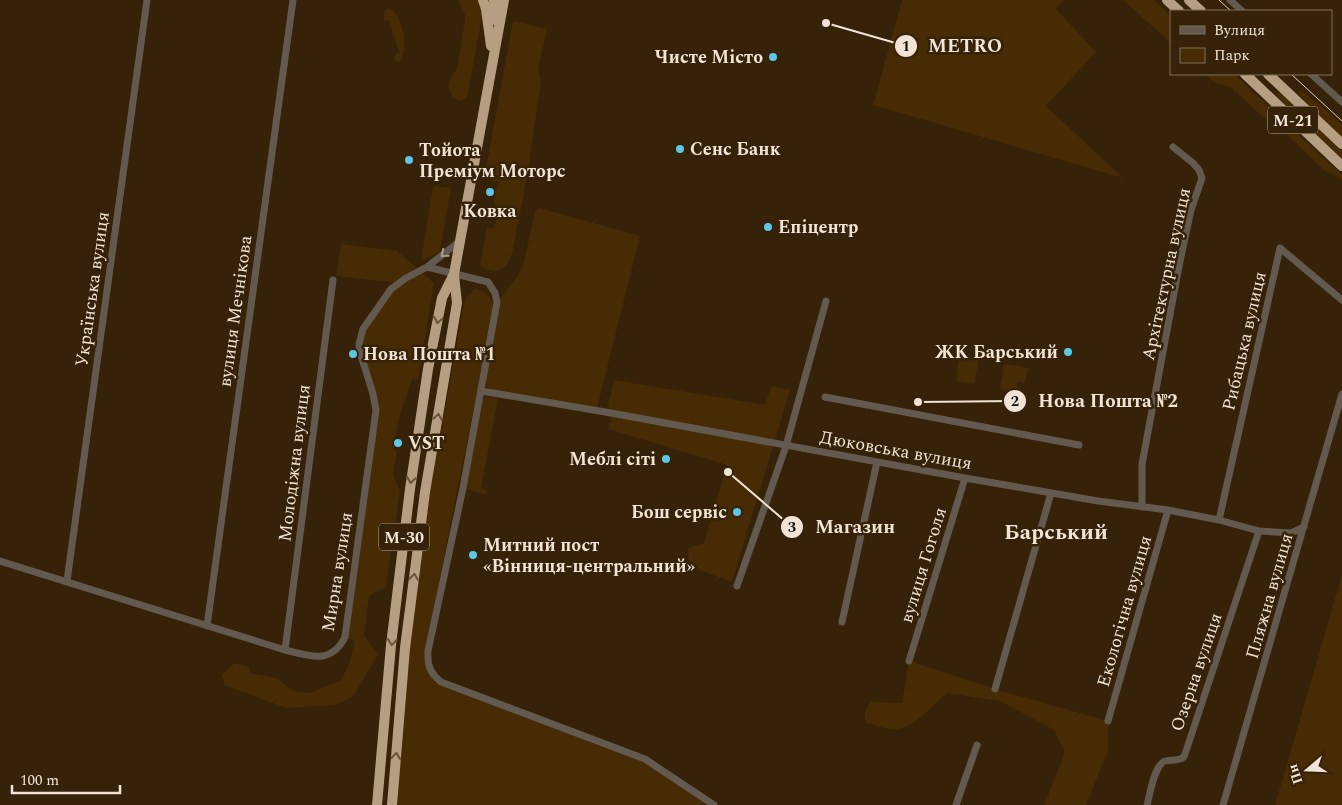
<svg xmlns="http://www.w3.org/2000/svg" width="1342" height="805" font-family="Spectral,serif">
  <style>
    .green { fill: #462b04 }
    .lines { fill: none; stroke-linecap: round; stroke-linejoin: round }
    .minor { stroke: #63594e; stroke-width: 7 }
    .highway { stroke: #b69e82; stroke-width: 10 }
    .tram { stroke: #daccbc; stroke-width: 1 }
    .oneway { stroke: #aa9e92 }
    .oneway2 { stroke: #695439 }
    .poi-dot { fill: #5cc7e7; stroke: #352209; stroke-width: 2 }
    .labels { text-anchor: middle; stroke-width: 5; stroke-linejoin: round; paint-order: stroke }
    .shield { fill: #352209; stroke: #b9aa98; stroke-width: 1 }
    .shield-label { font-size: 16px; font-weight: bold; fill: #f1e4d6 }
    .poi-label { font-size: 18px; font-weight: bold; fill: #f1e4d6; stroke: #352209; text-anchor: start }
    .street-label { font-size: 18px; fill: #f1e4d6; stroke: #352209 }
    .district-label { font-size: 22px; font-weight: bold; fill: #f1e4d6; stroke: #352209 }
    .leader { fill: none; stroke: #f1e4d6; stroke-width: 2 }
    .callout-dot { fill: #f1e4d6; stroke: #352209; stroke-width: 2 }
    .mark-label { font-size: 15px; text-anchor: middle; font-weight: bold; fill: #111 }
    .callout-label { font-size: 19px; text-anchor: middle; font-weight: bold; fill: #f1e4d6; stroke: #352209; stroke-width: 5; stroke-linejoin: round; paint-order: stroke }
  </style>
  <rect width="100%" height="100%" fill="#352209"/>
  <path class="green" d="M458 0H478L481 6 482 17 467 98 460 101 452 97 448 86 449 81 457 68 465 20V15Z
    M902 0H1064L1056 9 1096 52 1046 106 1123 178 873 105Z
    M1123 0H1154L1171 16V43Z
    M388 8C404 12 409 51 399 62L395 61 393 57 399 52 389 21 384 20V11Z
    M513 21 547 29 538 69 541 83C533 131 528 180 517 227 515 238 514 251 509 261 504 273 489 273 480 265L487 227 494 228C496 218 500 213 494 203L498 182 484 179Z
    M1205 74H1234L1342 175V180L1337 176 1325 171 1281 129 1275 128 1232 88 1214 82Z
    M1301 90 1314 101 1315 100 1342 125V138L1311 109 1299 93Z
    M1278 93H1281L1342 150V158L1277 97Z
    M433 186 451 188 440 252 421 261Z
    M539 208 640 236 597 408 491 390 487 386 485 380 501 297 517 277 523 266 535 212Z
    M341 244 397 251 434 283 418 379 412 380 400 414 393 450 397 451 393 475 400 491 386 587 369 596 364 636 378 654 356 692 351 698 335 705 286 708 225 685 223 680 222 674 235 663 249 667 250 673 276 678 293 691 310 693 341 680 348 667 355 641 345 637 376 410 360 352V336L398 283 336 276Z
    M475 289C488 291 494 299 493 312L426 646 433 675 645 759 714 805H396L409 648 430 492 464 304 467 296Z
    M962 356 979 359 974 384 959 382 956 379 959 359Z
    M1004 364 1028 368 1025 383 1018 382 1016 392 1000 389Z
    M614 380 765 405 771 386 790 390 732 582 689 566 688 548 704 543 727 465 608 429 611 420 608 405Z
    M486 397 498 399 481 488 488 491 487 495 463 488 479 403Z
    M1342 575V805H1275Z
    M909 661 995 689 1108 721V751L1086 805H1044L1065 752 1054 730 1000 701 947 693C934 704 913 729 896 729 887 730 875 725 866 723 863 714 865 709 871 702L902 703Z"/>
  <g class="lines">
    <path class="minor" d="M1230 0 1242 11
      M1311 74 1342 102
      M427 267 488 282 495 293 497 302 463 488 428 651C427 665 430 673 441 682L645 759 714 805
      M481 391 611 413 965 478 1098 501 1168 510 1219 520 1259 531 1291 533 1304 527
      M825 397 1079 445
      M1142 507V464L1180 261 1191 210 1202 178 1199 170 1193 163 1173 147
      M1219 520 1280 248 1342 300
      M0 561 285 650C310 656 331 665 345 637L376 410 373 394 360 352 359 344 363 329 391 289 406 278 427 267 460 241
      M67 581 147 0
      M737 586 786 446 826 301
      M842 622 877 462
      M207 626 293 0
      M285 650 333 280
      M909 661 965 478
      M995 689 1051 493
      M1108 721 1168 510
      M956 805 977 745
      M1147 805C1150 795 1154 765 1165 761 1172 759 1177 762 1184 757L1259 531
      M1223 805 1342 394"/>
    <path class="highway" d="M483 0 486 9 491 46
      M494 0 497 21
      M1167 0 1179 11
      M1189 0 1201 11
      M1245 74 1342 166
      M1268 74 1342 144
      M377 805 391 645 410 489 428 369 442 298 454 274 504 0
      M392 805 405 648 425 492 457 303 454 275"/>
    <path class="tram" d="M1219 0 1231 11
      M1291 74 1342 121"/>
  </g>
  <defs><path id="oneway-chevron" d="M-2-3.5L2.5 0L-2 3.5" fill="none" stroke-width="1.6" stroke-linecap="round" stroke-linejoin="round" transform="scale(1.25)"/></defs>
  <use class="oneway" href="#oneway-chevron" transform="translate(444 254) rotate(141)"/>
  <g class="oneway2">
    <use href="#oneway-chevron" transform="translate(438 320) rotate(101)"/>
    <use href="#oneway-chevron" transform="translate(438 417) rotate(-81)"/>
    <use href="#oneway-chevron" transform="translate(411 480) rotate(99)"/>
    <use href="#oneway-chevron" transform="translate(414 577) rotate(-83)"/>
    <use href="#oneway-chevron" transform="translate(392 642) rotate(96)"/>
    <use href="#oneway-chevron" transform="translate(396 756) rotate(-85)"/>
  </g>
  <g class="poi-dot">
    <circle cx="773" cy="57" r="5"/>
    <circle cx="680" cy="149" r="5"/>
    <circle cx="409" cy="160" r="5"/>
    <circle cx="490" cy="192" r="5"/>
    <circle cx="768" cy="227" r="5"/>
    <circle cx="1068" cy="352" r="5"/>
    <circle cx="353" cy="354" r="5"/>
    <circle cx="398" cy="443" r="5"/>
    <circle cx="666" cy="459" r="5"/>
    <circle cx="737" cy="512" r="5"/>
    <circle cx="473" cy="555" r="5"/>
  </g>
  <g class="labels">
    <g class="shield">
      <rect x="1268" y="106.5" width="50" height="27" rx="4"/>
      <rect x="379" y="523.5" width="50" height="27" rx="4"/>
    </g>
    <g class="shield-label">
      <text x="1293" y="126">М-21</text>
      <text x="404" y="543">М-30</text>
    </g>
    <g class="poi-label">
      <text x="763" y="63" text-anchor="end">Чисте Місто</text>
      <text x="690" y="155">Сенс Банк</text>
      <text x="419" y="156">Тойота<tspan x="419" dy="21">Преміум Моторс</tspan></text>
      <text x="490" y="217" text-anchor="middle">Ковка</text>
      <text x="778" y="233">Епіцентр</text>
      <text x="1058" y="358" text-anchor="end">ЖК Барський</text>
      <text x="363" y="360">Нова Пошта №1</text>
      <text x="408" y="449">VST</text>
      <text x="656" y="465" text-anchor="end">Меблі сіті</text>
      <text x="727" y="518" text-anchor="end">Бош сервіс</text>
      <text x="483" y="551">Митний пост<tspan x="483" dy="21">«Вінниця-центральний»</tspan></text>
    </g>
    <g class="street-label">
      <text transform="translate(1166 274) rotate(-78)" y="6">Архітектурна вулиця</text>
      <text transform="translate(92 289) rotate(-82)" y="6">Українська вулиця</text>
      <text transform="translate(235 311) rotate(-82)" y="6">вулиця Мечнікова</text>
      <text transform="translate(1244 341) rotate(-77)" y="6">Рибацька вулиця</text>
      <text transform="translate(896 450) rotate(10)" y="6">Дюковська вулиця</text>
      <text transform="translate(294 463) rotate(-83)" y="6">Молодіжна вулиця</text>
      <text transform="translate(923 565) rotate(-73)" y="6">вулиця Гоголя</text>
      <text transform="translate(337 572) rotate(-81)" y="6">Мирна вулиця</text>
      <text transform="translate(1269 596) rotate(-74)" y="6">Пляжна вулиця</text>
      <text transform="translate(1124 611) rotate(-74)" y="6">Екологічна вулиця</text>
      <text transform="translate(1196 672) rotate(-71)" y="6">Озерна вулиця</text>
    </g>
    <g class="district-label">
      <text x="1056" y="539">Барський</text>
    </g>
  </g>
  <path class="leader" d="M826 23L906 46M918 402L1015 401M728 472L792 527"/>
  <g class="callout-dot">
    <circle cx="826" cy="23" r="5"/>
    <circle cx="918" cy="402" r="5"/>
    <circle cx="728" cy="472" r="5"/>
    <circle cx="906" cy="46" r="12"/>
    <circle cx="1015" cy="401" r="12"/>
    <circle cx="792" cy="527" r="12"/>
  </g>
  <g class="mark-label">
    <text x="906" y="51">1</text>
    <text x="1015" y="406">2</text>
    <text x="792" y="532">3</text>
  </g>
  <g class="callout-label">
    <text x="965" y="52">METRO</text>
    <text x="1108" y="407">Нова Пошта №2</text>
    <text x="855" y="533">Магазин</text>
  </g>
  <rect x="1170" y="10" width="162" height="65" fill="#352209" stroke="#80705b"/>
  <rect x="1180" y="26" width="25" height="8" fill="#63594e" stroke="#80705b"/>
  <text x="1214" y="35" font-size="15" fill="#f1e4d6">Вулиця</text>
  <rect x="1180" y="48" width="25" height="15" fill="#462b04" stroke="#80705b"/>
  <text x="1214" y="60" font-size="15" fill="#f1e4d6">Парк</text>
  <g transform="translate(1307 770) rotate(251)" stroke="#352209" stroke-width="4" paint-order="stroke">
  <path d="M0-4L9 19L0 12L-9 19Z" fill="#f1e4d6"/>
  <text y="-8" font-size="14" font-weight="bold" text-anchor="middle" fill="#f1e4d6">Пн</text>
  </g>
  <path d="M12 785v8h108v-8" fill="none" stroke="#f1e4d6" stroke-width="2.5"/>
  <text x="20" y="785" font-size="15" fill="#f1e4d6" stroke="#352209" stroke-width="4" paint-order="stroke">100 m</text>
</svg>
